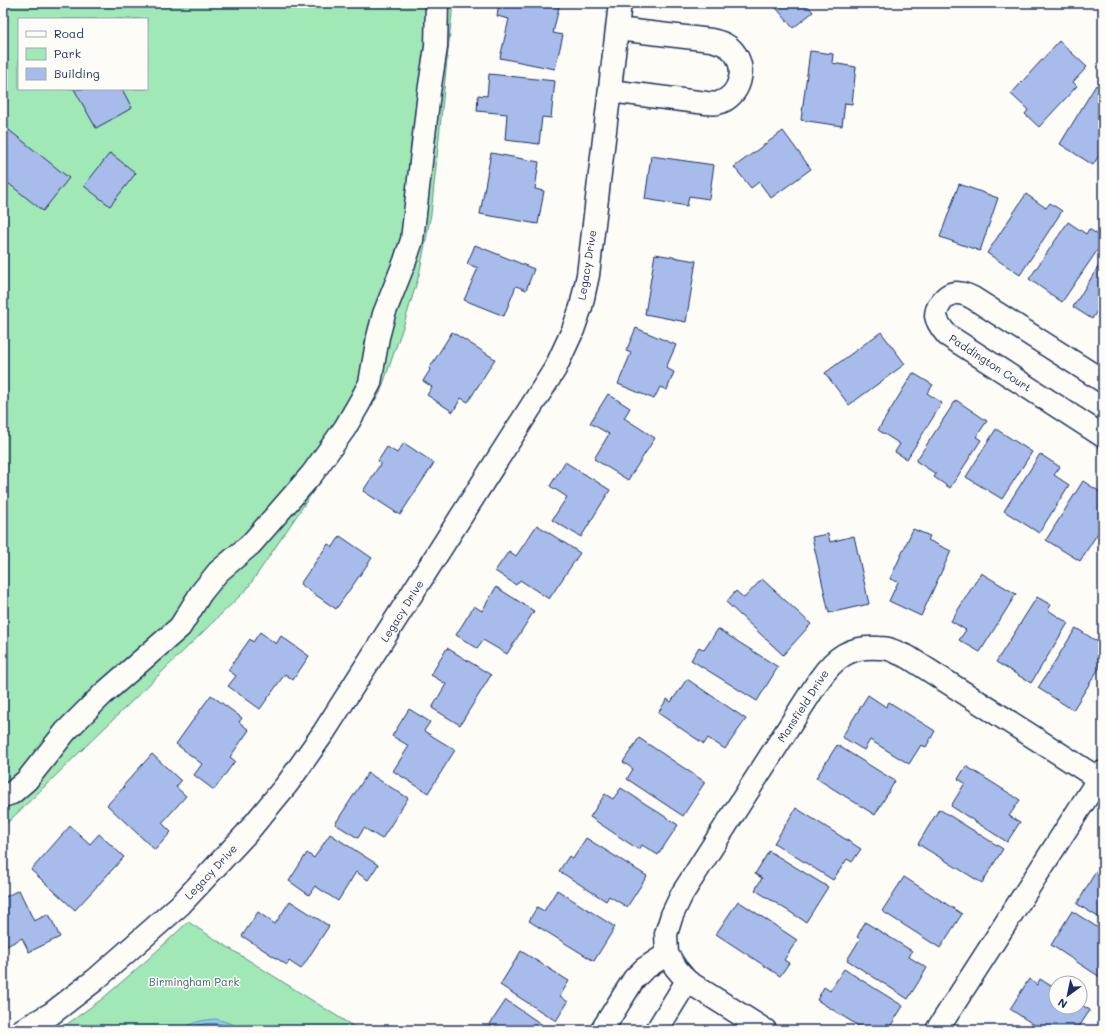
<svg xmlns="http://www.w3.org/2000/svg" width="1106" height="1033" font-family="Mali,sans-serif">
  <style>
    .green { fill: #a0e8b5; stroke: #5e8c8a; fill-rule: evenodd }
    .water { fill: #8ecfef; stroke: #608fb5 }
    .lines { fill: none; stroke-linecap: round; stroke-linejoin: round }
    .shore { stroke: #496f98; stroke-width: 1 }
    .building { fill: #a8bceb; stroke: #1b2f5e }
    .minor-casing { stroke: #1b2f5e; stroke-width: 25 }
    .minor { stroke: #fdfcf7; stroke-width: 22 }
    .labels { text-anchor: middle; stroke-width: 3; stroke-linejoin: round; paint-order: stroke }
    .street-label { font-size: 11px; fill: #1b2f5e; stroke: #fdfcf7 }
    .park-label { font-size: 11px; fill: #3c5d74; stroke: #fdfcf7 }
  </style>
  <rect width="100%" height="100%" fill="#fdfcf7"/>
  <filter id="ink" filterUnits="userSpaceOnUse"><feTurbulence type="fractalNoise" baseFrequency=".025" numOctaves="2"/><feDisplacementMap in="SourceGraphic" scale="8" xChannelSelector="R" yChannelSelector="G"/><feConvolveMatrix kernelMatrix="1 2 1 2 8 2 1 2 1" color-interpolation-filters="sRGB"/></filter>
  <g filter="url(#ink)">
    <path class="green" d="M3 3H453L431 214 419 275 404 324 380 393 247 589 3 827ZM19 19H147V89H19Z
      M188 922 359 1030H59L102 999 147 960Z"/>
    <path class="water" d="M216 1019 232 1024 243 1030H179C191 1023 202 1020 216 1019Z"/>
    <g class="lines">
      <path class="shore" d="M187 1030C203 1021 219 1021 235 1030"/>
    </g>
    <path class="building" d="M499 3H541L559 7 553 33 563 35 555 69 500 58 509 19 497 16Z
      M774 3H807L806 4 813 12 793 28 773 4Z
      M1059 41 1087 67 1073 82 1077 86 1039 127 1025 114 1028 110 1011 94Z
      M810 51 833 54 832 63 856 67 852 104 845 103 842 126 801 120Z
      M489 74 555 81 551 118 542 117 539 144 505 140 507 114 477 111 478 95 487 96Z
      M1096 85 1103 90V149L1093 165 1060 144Z
      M74 89H122L132 108 96 128Z
      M4 126 69 178 43 211 3 179V128Z
      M783 131 811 169 771 198 759 182 751 188 734 167Z
      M110 153 136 173 110 206 84 186Z
      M491 153 539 162 535 189 544 191 538 224 480 214Z
      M651 156 714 165 709 199 689 196 687 206 645 199Z
      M959 184 998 198 980 251 940 237Z
      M1026 194 1046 208 1050 203 1062 211 1020 275 987 253Z
      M1068 222 1086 234 1089 229 1103 238V242L1062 302 1029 279Z
      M475 245 534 269 526 290 516 286 504 316 464 300 478 268 467 264Z
      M655 254 696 261 686 322 645 314Z
      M1103 259V315L1097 311 1092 319 1073 307Z
      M636 328 676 345 666 368 674 372 667 390 660 387 654 399 618 384 631 353 626 351Z
      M452 332 495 359 468 402 461 398 453 412 427 395 432 387 423 381 430 370 429 369Z
      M881 332 905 364 849 405 825 373Z
      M913 373 933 385 927 393 942 403 907 459 895 452 900 444 878 430Z
      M608 394 630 408 624 418 655 438 628 480 594 459 609 434 590 423Z
      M956 400 987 421 976 437 981 440 950 488 934 477 936 474 916 461Z
      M996 429 1032 452 1002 499 966 477Z
      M404 443 434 463 400 515 363 491 381 463 378 461 387 447 397 453Z
      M1040 454 1060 467 1054 475 1069 485 1039 533 1004 511Z
      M565 462 610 490 581 537 552 520 567 497 550 486Z
      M1083 481 1103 494V525L1080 561 1046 540Z
      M537 525 580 553 549 599 520 580 516 585 495 571 509 551 516 556Z
      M913 529 930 536 928 540 951 551 921 616 889 601 898 582 890 579Z
      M828 534 830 542 854 536 869 604 829 613 812 537Z
      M340 536 372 558 336 609 300 584 328 544 333 547Z
      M981 573 1016 594 980 652 959 640 966 630 951 621Z
      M762 579 811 624 783 655 726 602 736 591 744 598Z
      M496 587 534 611 507 654 483 640 477 648 456 635 474 606 482 611Z
      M1037 597 1051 605 1048 610 1068 623 1031 683 996 662Z
      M1076 628 1098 642 1100 637 1103 639V662L1073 710 1038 688Z
      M718 629 778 667 757 701 691 660 699 647 704 650Z
      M260 632 276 644 281 636 309 656 293 680 285 674 260 709 228 686 236 676 228 670 250 639 253 642Z
      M447 648 491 675 460 725 432 708 446 684 431 675Z
      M687 679 746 719 725 749 708 738 704 744 658 713 667 699 671 702Z
      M211 695 242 718 239 722 249 730 230 757 235 761 214 790 194 775 202 764 176 744Z
      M868 695 886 707 889 702 935 731 926 747 921 745 909 764 870 740 864 750 842 737Z
      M409 709 430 722 424 731 455 750 428 793 393 771 409 746 392 736Z
      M639 738 705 782 683 816 627 779 633 769 623 762Z
      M837 745 895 781 875 815 816 778Z
      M152 754 181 781 176 787 186 796 162 823 171 832 155 850 107 805 124 787 123 786Z
      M966 766 1020 800 1009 816 1020 822 1007 842 951 806 965 783 958 779Z
      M368 773 408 798 382 839 364 828 358 838 335 824Z
      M621 788 678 825 658 855 642 845 639 850 590 817 605 794 613 799Z
      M796 808 861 849 852 862 847 859 833 880 774 843Z
      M939 809 1003 849 982 883 918 844Z
      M70 826 90 844 99 834 124 857 75 910 31 870Z
      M330 834 378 865 368 880 356 872 338 901 315 886 309 895 289 881 307 853 314 858Z
      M586 838 647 876 627 907 609 896 606 901 559 871 569 856 573 859Z
      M769 851 828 887 806 922 755 890 762 878 755 874Z
      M1096 871 1103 876V920L1077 904Z
      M904 877 962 914 940 948 882 911Z
      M19 890 34 921 49 914 60 937 29 952 22 938 3 948V898Z
      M557 890 615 927 594 961 529 921 537 907 544 911Z
      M290 901 329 926 301 969 289 961 287 965 242 936 258 912 275 924Z
      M738 901 797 940 784 960 789 963 780 976 716 934Z
      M1072 911 1103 931V979L1051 945Z
      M865 922 912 951 909 957 927 968 908 999 847 960 860 939 857 937Z
      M521 951 569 981 560 996 568 1002 556 1021 500 985Z
      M844 969 903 1006 888 1030H865L817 1000 824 987 830 991Z
      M1029 979 1037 985 1040 979 1056 989V1007H1080V1004L1090 1010 1077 1030H1042L1010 1009Z
      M506 1000 550 1030H486Z"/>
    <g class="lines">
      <defs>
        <path id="minor" d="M610 91 706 103C710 103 715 104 718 103 740 97 748 68 733 51 727 44 720 42 711 40L617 29
          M1103 381 973 298C960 291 949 290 940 304 938 307 936 312 936 316 937 323 943 330 947 335L1103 436
          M3 796 12 793 27 780 66 731 102 695 180 627 201 593 218 572 251 544 312 474 345 428 360 402 370 383 378 337 384 314 405 261 412 240 429 92 436 47 437 3
          M22 1030 51 1014 95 980 180 905 246 834 288 783 324 732 555 369 573 330 581 307 588 275 620 3
          M602 1030 634 979 644 969 667 954
          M657 1030 687 981
          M765 1030 687 981 676 968 667 954 666 934 672 915 682 894 819 680C835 657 850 646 879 648 883 648 887 648 891 650 897 652 902 655 908 657L1099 779
          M937 1030 1103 772"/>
      </defs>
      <use href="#minor" class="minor-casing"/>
      <use href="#minor" class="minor"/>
    </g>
  </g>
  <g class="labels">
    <g class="street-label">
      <text transform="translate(587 265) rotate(-81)" y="4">Legacy Drive</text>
      <text transform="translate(990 363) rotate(33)" y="4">Paddington Court</text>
      <text transform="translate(402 611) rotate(-58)" y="4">Legacy Drive</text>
      <text transform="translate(803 706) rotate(-57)" y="4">Mansfield Drive</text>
      <text transform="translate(211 872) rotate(-47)" y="4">Legacy Drive</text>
    </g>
    <g class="park-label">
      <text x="194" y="986">Birmingham Park</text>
    </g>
  </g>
  <rect width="1106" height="1033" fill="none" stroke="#fdfcf7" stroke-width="16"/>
  <rect x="8" y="8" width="1090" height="1017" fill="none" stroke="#1b2f5e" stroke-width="1.5" filter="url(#ink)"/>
  <rect x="18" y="18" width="130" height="72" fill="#fdfcf7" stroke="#a3aaba"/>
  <rect x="26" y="31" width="20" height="6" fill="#fdfcf7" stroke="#a3aaba"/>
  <text x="54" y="38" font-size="12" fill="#1b2f5e">Road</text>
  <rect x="26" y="48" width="20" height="12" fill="#a0e8b5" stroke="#a3aaba"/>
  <text x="54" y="58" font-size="12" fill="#1b2f5e">Park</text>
  <rect x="26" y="68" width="20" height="12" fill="#a8bceb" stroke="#a3aaba"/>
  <text x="54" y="78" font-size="12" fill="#1b2f5e">Building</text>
  <g transform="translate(1068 995) rotate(213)"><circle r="19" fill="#fdfcf7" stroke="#a3aaba"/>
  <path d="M0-3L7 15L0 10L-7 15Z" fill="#1b2f5e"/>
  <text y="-6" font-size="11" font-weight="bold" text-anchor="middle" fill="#1b2f5e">N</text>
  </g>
</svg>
